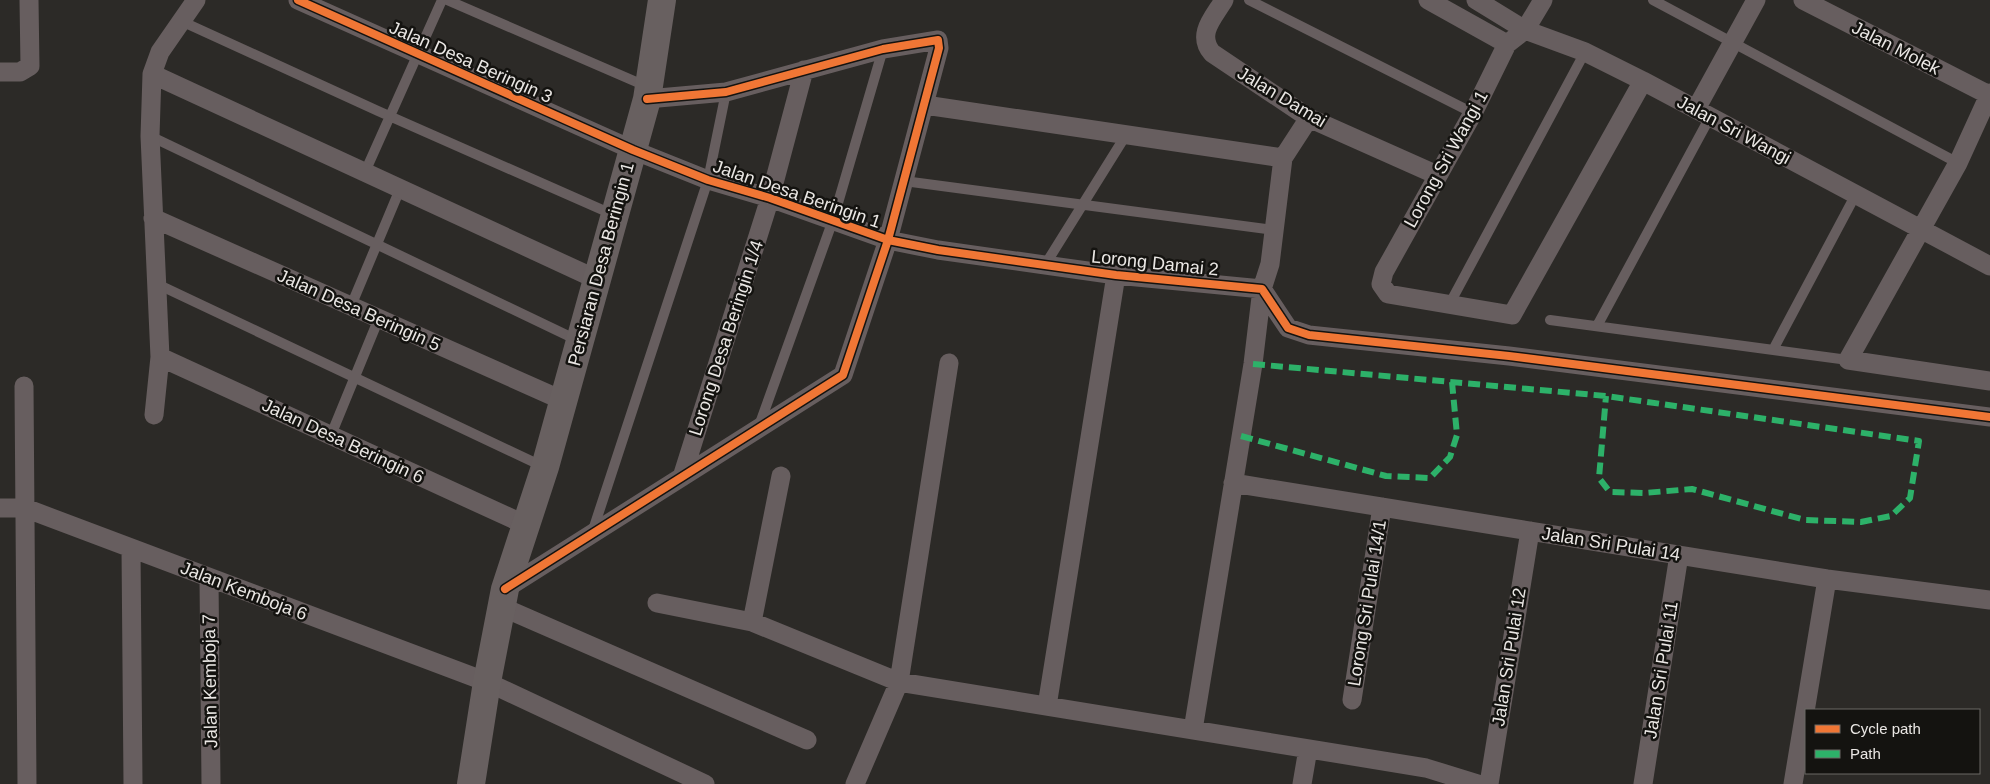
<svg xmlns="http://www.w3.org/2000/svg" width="1990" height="784" font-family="Arial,sans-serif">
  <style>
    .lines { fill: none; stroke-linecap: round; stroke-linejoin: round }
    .lane { stroke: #675e5f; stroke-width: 10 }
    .street { stroke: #675e5f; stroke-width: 19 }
    .secondary { stroke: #686060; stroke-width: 28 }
    .quiet { stroke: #2db169; stroke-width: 6; stroke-dasharray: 12 6; stroke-linecap: butt }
    .cycleway-casing { stroke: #141310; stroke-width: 11 }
    .cycleway { stroke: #f07635; stroke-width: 8 }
    .labels { text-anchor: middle; stroke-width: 5; stroke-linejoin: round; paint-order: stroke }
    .street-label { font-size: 18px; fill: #eae7e4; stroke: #141310 }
  </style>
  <rect width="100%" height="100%" fill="#2c2a27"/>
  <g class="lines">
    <path class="lane" d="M447 0 648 87
      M1249 0 1473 113
      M1653 0 1958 163
      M181 21 378 111 614 215
      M150 136 579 341
      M365 172 442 0
      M904 181 1274 230
      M1045 265 1126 135
      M157 284 544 467
      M1449 305 1585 52
      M351 306 400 189
      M1550 320 1848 360
      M1597 326 1710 117
      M1774 348 1856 194
      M759 426 833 220 883 49
      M331 435 379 318
      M592 533 708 180 726 92"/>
    <path class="street" d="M298 0 633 150 708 180 770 198 888 240 938 250 1116 275 1262 289 1288 328 1309 335 1509 356 1990 417
      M1224 0C1214 17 1196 34 1212 53L1309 118 1437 175
      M1428 0 1507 44
      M1476 0 1525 30 1585 52 1643 81 1990 266
      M1543 0 1525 30 1507 44 1473 113 1384 272 1381 284 1388 294 1512 315 1643 81
      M1803 0 1989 95
      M0 72H20L30 66 29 0
      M152 74 596 279
      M1990 93 1958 163 1848 360 1990 381
      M925 105 1283 158
      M1696 109 1756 0
      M153 218 564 401
      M160 357 526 525
      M24 386 27 784
      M154 415 160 357 150 136 152 74 160 52 196 0
      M682 477 770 198 804 70
      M1233 483 1827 579 1990 600
      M0 508H25L487 682 705 784
      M131 549 133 784
      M209 578 211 784
      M505 589 843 375 888 240 939 48 938 40 883 49 726 92 647 99
      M657 603 752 622 899 682 1426 768 1478 784
      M502 607 807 740
      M752 622 781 476
      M1352 700 1382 507
      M1047 706 1116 275
      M1193 730 1253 364 1262 289 1270 264 1283 158 1309 118
      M855 784 899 682 949 363
      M1302 784 1308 749
      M1489 784 1530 531
      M1643 784 1679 555
      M1793 784 1827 579"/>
    <path class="secondary" d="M471 784 487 682 505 589 545 467 647 99 662 0"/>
    <path class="quiet" d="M1253 364 1606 396 1919 441 1910 498 1891 516 1861 522 1805 520 1692 489 1644 493 1610 492 1599 478 1606 396
      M1241 436 1386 476 1430 478 1450 457 1457 435 1452 382"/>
    <defs>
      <path id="cycleway" d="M298 0 633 150 708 180 770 198 888 240 938 250 1116 275 1262 289 1288 328 1309 335 1509 356 1990 417
        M505 589 843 375 888 240 939 48 938 40 883 49 726 92 647 99"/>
    </defs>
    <use href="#cycleway" class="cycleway-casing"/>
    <use href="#cycleway" class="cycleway"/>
  </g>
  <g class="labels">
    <g class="street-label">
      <text transform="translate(1896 48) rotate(27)" y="6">Jalan Molek</text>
      <text transform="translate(471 62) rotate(24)" y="6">Jalan Desa Beringin 3</text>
      <text transform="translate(1282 97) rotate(31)" y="6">Jalan Damai</text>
      <text transform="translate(1734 130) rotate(28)" y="6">Jalan Sri Wangi</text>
      <text transform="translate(1446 159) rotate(-61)" y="6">Lorong Sri Wangi 1</text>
      <text transform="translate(797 194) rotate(19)" y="6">Jalan Desa Beringin 1</text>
      <text transform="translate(1155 263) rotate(6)" y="6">Lorong Damai 2</text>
      <text transform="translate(601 264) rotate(-75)" y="6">Persiaran Desa Beringin 1</text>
      <text transform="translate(359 310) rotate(24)" y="6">Jalan Desa Beringin 5</text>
      <text transform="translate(726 338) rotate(-72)" y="6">Lorong Desa Beringin 1/4</text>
      <text transform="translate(343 441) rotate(25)" y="6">Jalan Desa Beringin 6</text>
      <text transform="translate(1611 544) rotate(9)" y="6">Jalan Sri Pulai 14</text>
      <text transform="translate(244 591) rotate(21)" y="6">Jalan Kemboja 6</text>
      <text transform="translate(1367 603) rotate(-81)" y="6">Lorong Sri Pulai 14/1</text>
      <text transform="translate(1509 657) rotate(-81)" y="6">Jalan Sri Pulai 12</text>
      <text transform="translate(1661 670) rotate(-81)" y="6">Jalan Sri Pulai 11</text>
      <text transform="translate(210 681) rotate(-91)" y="6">Jalan Kemboja 7</text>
    </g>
  </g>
  <rect x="1805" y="709" width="175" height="65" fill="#141310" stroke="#6a6865"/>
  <rect x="1815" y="725" width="25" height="8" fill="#f07635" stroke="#6a6865"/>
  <text x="1850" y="734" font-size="15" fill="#eae7e4">Cycle path</text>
  <rect x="1815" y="750" width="25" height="8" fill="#2db169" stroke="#6a6865"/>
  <text x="1850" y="759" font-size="15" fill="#eae7e4">Path</text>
</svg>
